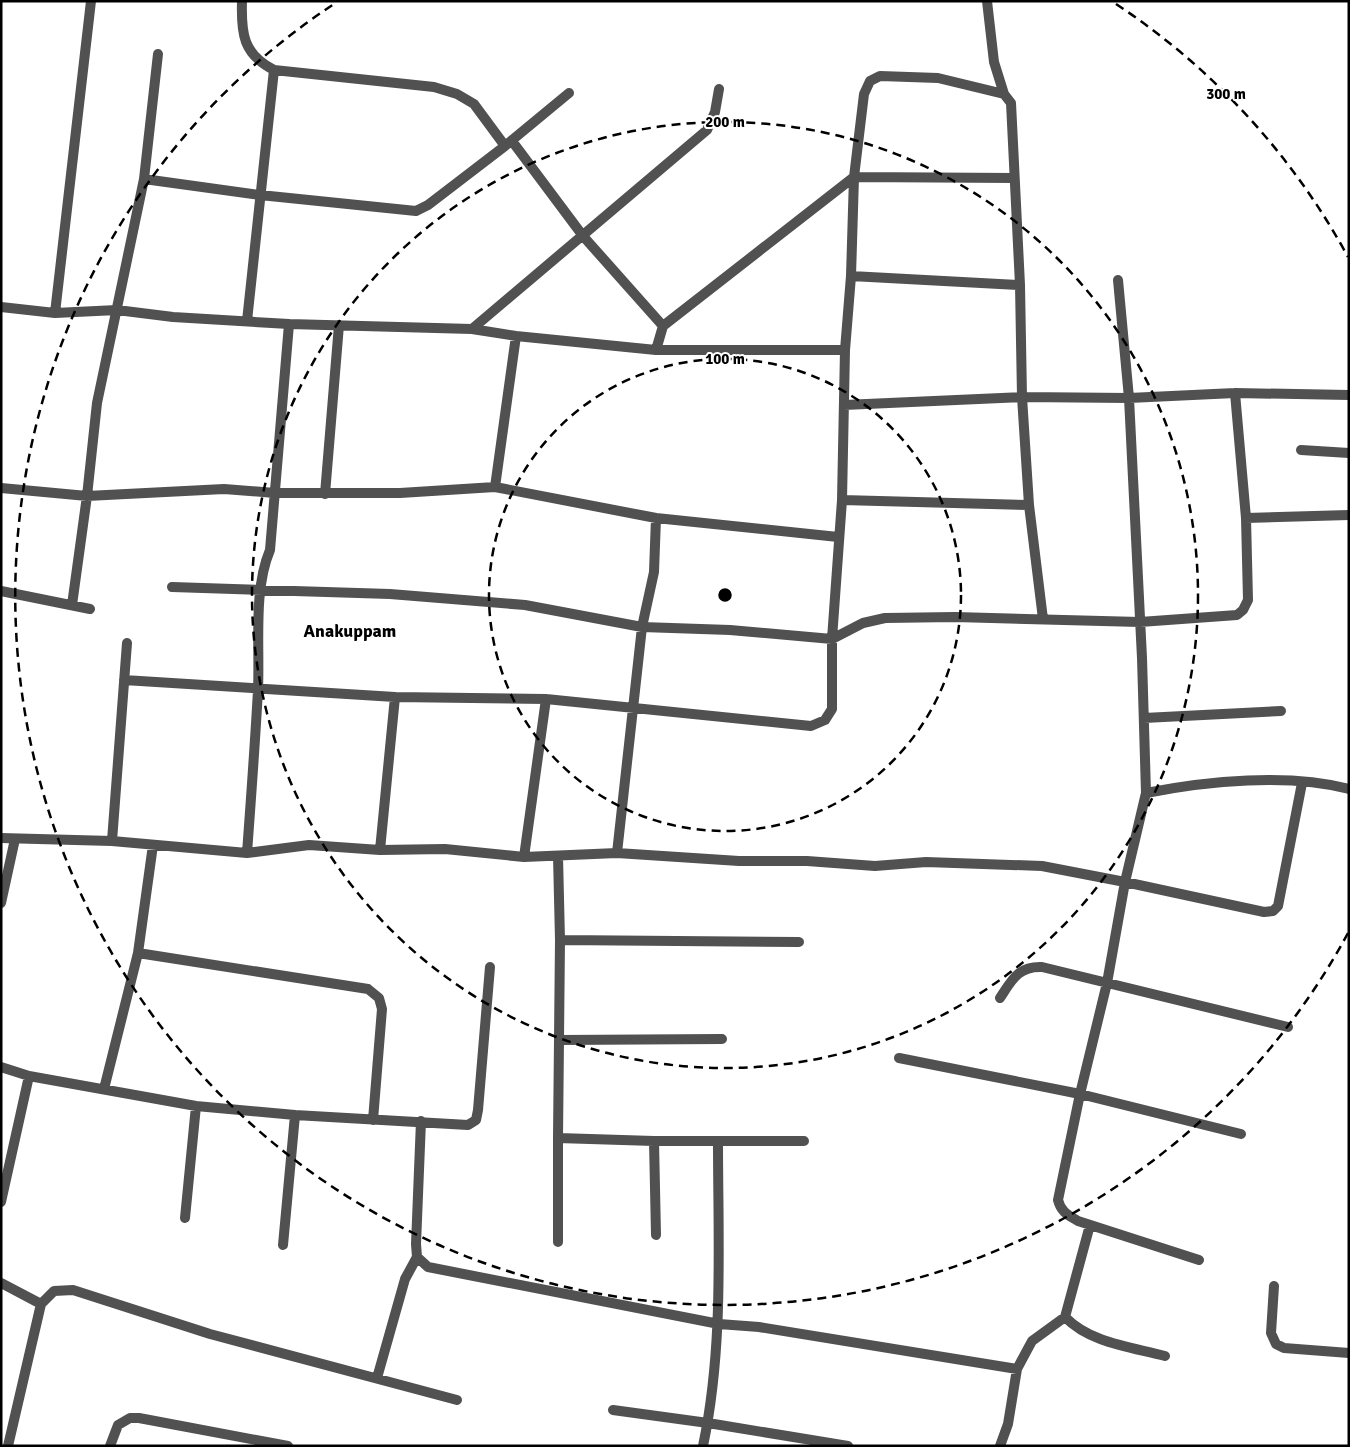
<svg xmlns="http://www.w3.org/2000/svg" width="1350" height="1447" font-family="Signika,sans-serif">
  <style>
    .lines { fill: none; stroke-linecap: round; stroke-linejoin: round }
    .minor { stroke: #515151; stroke-width: 10 }
    .ring { fill: none; stroke: #000; stroke-width: 2.5; stroke-dasharray: 9 6 }
    .labels { text-anchor: middle; stroke-width: 4; stroke-linejoin: round; paint-order: stroke }
    .district-label { font-size: 18px; font-weight: bold; fill: #000; stroke: #fff }
    .centre { fill: #000; stroke: #fff; stroke-width: 2.5 }
    .ring-label { font-size: 15px; text-anchor: middle; font-weight: bold; fill: #000; stroke: #fff; stroke-width: 4; stroke-linejoin: round; paint-order: stroke }
  </style>
  <rect width="100%" height="100%" fill="#fff"/>
  <g class="lines">
    <path class="minor" d="M242 1C241 34 243 54 274 70L434 87 457 94 474 104 505 146
      M987 1 994 62 1004 94
      M512 141 583 236 663 326
      M144 179 260 195 416 211 428 205 505 146 569 93
      M851 276 1020 285
      M1 307 55 313 117 310 173 317 289 324 472 329 516 336 656 350H845
      M55 313 91 1
      M247 321 274 70
      M472 329 707 130 715 112 719 89
      M656 350 663 326 854 177 1014 178
      M1235 393 1246 518 1349 515
      M844 405 1022 397 1129 398 1235 393 1349 395
      M1301 450 1349 453
      M495 487 516 336
      M1 488 87 496 224 489 275 493H400L495 487 656 518 838 537
      M325 494 339 325
      M842 500 1029 505
      M172 587 390 594 525 605 642 627 730 630 832 639 863 623 885 618 955 617 1140 622 1237 615 1243 610 1248 600 1246 518
      M1 591 90 609
      M72 605 87 496 97 403 144 179 158 54
      M124 680 395 697 546 699 811 726 825 720 832 709V639L842 500 845 350 851 276 854 177 864 94 870 81 880 76 938 78 1004 94 1011 103 1020 285 1022 397 1029 505 1043 619
      M1144 718 1281 711
      M1146 793C1207 781 1288 773 1349 789
      M1 838 112 841 247 853 309 845 380 850 445 849 524 857 617 853 739 861H807L875 866 926 862 1042 866 1125 882 1146 793 1142 658 1129 398 1118 280
      M112 841 127 643
      M153 845 138 953 368 989 379 998 382 1009 373 1120
      M380 850 395 697
      M247 853C251 799 255 744 258 690 260 646 253 590 270 550L289 324
      M617 853 642 627 654 572 656 518
      M558 856 560 940 558 1138 654 1141H804
      M524 857 546 699
      M1 903 15 839
      M560 940 799 942
      M1000 998C1012 980 1018 966 1042 967L1288 1027
      M560 1040 722 1039
      M899 1058 1080 1094 1058 1200C1061 1212 1068 1215 1078 1221L1199 1260
      M1 1067 29 1076 196 1106 295 1115 468 1125 476 1120 478 1110 490 967
      M104 1089 138 953
      M421 1121 416 1244 417 1257 428 1267 719 1324 759 1327 1017 1369 1032 1341 1065 1317
      M1241 1134 1080 1094 1107 983 1125 882 1264 912 1273 911 1278 906 1302 783
      M654 1141 656 1235
      M1 1202 29 1076
      M185 1218 196 1106
      M1090 1225 1065 1317C1090 1343 1131 1347 1165 1356
      M558 1242V1138
      M283 1245 295 1115
      M1 1283 41 1304
      M1274 1286 1271 1333 1276 1344 1284 1348 1349 1353
      M377 1378 405 1279 417 1257
      M613 1410 708 1423 848 1446
      M8 1446 41 1304 54 1291 73 1290 210 1334 457 1400
      M110 1446 118 1425 130 1418H139L288 1446
      M703 1446C724 1346 718 1243 718 1141
      M1000 1446 1008 1424 1017 1369"/>
  </g>
  <g class="ring">
    <circle cx="725" cy="595" r="236"/>
    <circle cx="725" cy="595" r="473"/>
    <path d="M1348 933A709 709 0 1 1 334 4M1116 4A709 709 0 0 1 1348 257"/>
  </g>
  <g class="labels">
    <g class="district-label">
      <text x="350" y="637">Anakuppam</text>
    </g>
  </g>
  <circle cx="725" cy="595" r="8" class="centre"/>
  <g class="ring-label">
    <text x="1226" y="99">300 m</text>
    <text x="725" y="127">200 m</text>
    <text x="725" y="364">100 m</text>
  </g>
  <rect width="1350" height="1447" fill="none" stroke="#000000" stroke-width="5"/>
</svg>
